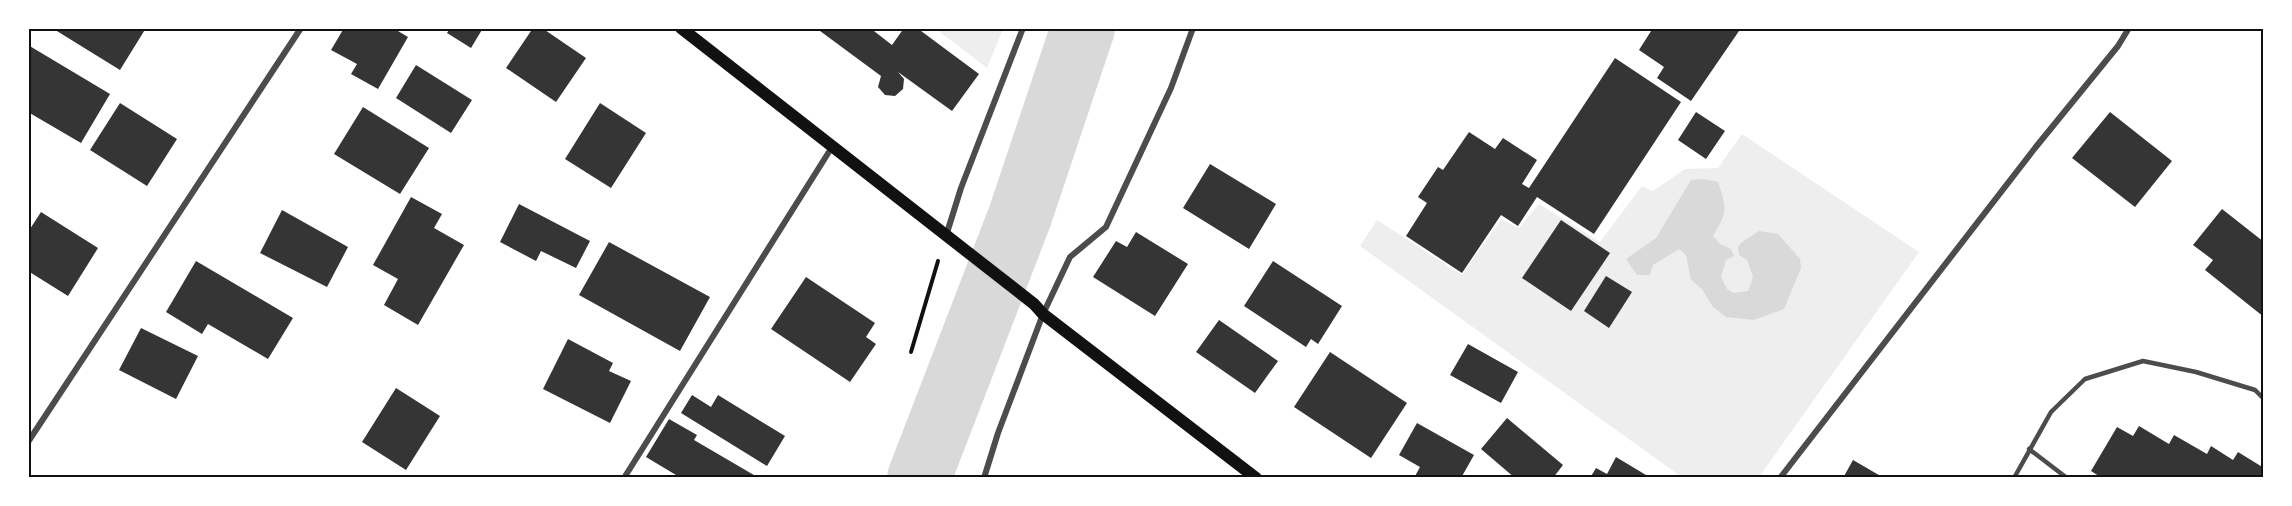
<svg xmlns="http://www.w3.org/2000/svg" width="2292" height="506" font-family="'Times New Roman',serif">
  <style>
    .green { fill: #eee }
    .water { fill: #d9d9d9 }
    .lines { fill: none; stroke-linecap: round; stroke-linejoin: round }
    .river { stroke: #d9d9d9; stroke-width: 64 }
    .building { fill: #353535 }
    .path { stroke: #111; stroke-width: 4 }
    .service { stroke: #4c4c4c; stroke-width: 4.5 }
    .minor { stroke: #4c4c4c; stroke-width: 6 }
    .secondary { stroke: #111; stroke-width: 12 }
    .neatline { fill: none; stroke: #111; stroke-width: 2 }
  </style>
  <rect width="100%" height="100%" fill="#fff"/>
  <path class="green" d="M936 29H1003L987 68Z
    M1742 134 1919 252 1759 477 1683 478 1360 246 1377 220 1462 275 1501 219 1519 228 1539 204 1600 242 1642 186 1653 191 1685 169 1718 168Z"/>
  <path class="water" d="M1704 179 1718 182C1727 209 1728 211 1713 236L1720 244 1731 249 1734 256 1726 260 1721 277 1727 289 1734 293 1748 291 1753 277 1747 260 1739 255 1738 247 1741 243 1759 231 1778 234 1800 259 1801 268 1784 309 1754 320 1726 317 1713 307 1702 289 1691 280 1686 255 1679 249 1653 265 1650 275H1637L1626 259 1656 238 1691 180Z"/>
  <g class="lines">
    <path class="river" d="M919 478 1020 216 1083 28"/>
  </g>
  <path class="building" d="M52 28H146L120 70Z
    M344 28H393L408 37 378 89 351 74 357 64 331 50Z
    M450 28H483L471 48 447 33Z
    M533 28H542L586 58 556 102 506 68Z
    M816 28H870L892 45 904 28H917L979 74 952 111 898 72 904 79 903 89 895 96 885 95 878 87 881 76Z
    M1653 28H1735L1739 31 1691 101 1657 78 1664 67 1639 50Z
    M28 45 110 94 81 143 28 112Z
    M1615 58 1681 102 1594 234 1537 197 1518 226 1501 215 1462 273 1406 236 1427 203 1418 197 1438 167 1443 170 1469 132 1495 149 1503 138 1537 160 1522 184 1529 188Z
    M416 65 472 100 451 133 396 98Z
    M120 103 177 139 147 186 90 150Z
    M600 103 646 133 611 188 565 159Z
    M363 107 429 148 400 194 334 154Z
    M1696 112 1725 131 1706 159 1678 140Z
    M2110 112 2172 161 2135 207 2072 158Z
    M1210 164 1276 204 1249 249 1183 208Z
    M411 197 442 214 434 228 464 245 418 325 384 305 398 279 373 265Z
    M519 204 590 241 576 268 541 251 536 261 500 242Z
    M2222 209 2264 242V317L2205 270 2213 260 2193 245Z
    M282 210 348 247 327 287 260 253Z
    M41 212 98 248 68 296 28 271V232Z
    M1561 220 1610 253 1571 311 1522 278Z
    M1136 232 1188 264 1155 316 1093 277 1116 241 1127 247Z
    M609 242 710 297 680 351 579 295Z
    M196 261 293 318 268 359 208 324 202 334 166 312Z
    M1273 261 1342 306 1318 344 1311 339 1306 347 1244 306Z
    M1606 276 1632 292 1609 328 1584 311Z
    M806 277 875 323 866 337 876 344 850 382 771 329Z
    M1219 320 1278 361 1255 393 1196 352Z
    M141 328 198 356 176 399 119 370Z
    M568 339 613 363 609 371 631 381 610 423 543 389Z
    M1468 344 1518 372 1501 403 1450 375Z
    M1330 352 1407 403 1371 458 1294 407Z
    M396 388 440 416 406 470 362 442Z
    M692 395 711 407 718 395 785 436 767 466 681 413Z
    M1507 418 1563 465 1553 478H1515L1481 449Z
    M669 419 697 435 694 440 759 478H681L646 457Z
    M1417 423 1474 455 1461 478H1414L1420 467 1399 455Z
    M2139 426 2169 444 2174 435 2207 454 2211 446 2233 460 2238 452 2264 468V478H2102L2091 471 2117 427 2133 436Z
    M1616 457 1651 478H1590L1596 468 1607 474Z
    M1853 460 1884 478H1843Z"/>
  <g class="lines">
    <path class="path" d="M911 352 938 261"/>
    <path class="service" d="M2029 449 2067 478
      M2014 478 2051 412 2085 379 2143 361 2196 372 2255 390 2264 399"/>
    <path class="minor" d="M946 236 961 188 1023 28
      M28 442 301 28
      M624 478 832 147
      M984 478 998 433 1043 314 1070 257 1106 227 1171 88 1193 28
      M1780 478 2035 148 2118 46 2129 28"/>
    <path class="secondary" d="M681 28 1034 304 1043 314 1256 478"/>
  </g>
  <rect width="2292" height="506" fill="none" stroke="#ffffff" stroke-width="60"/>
  <rect x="30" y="30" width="2232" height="446" class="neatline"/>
</svg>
